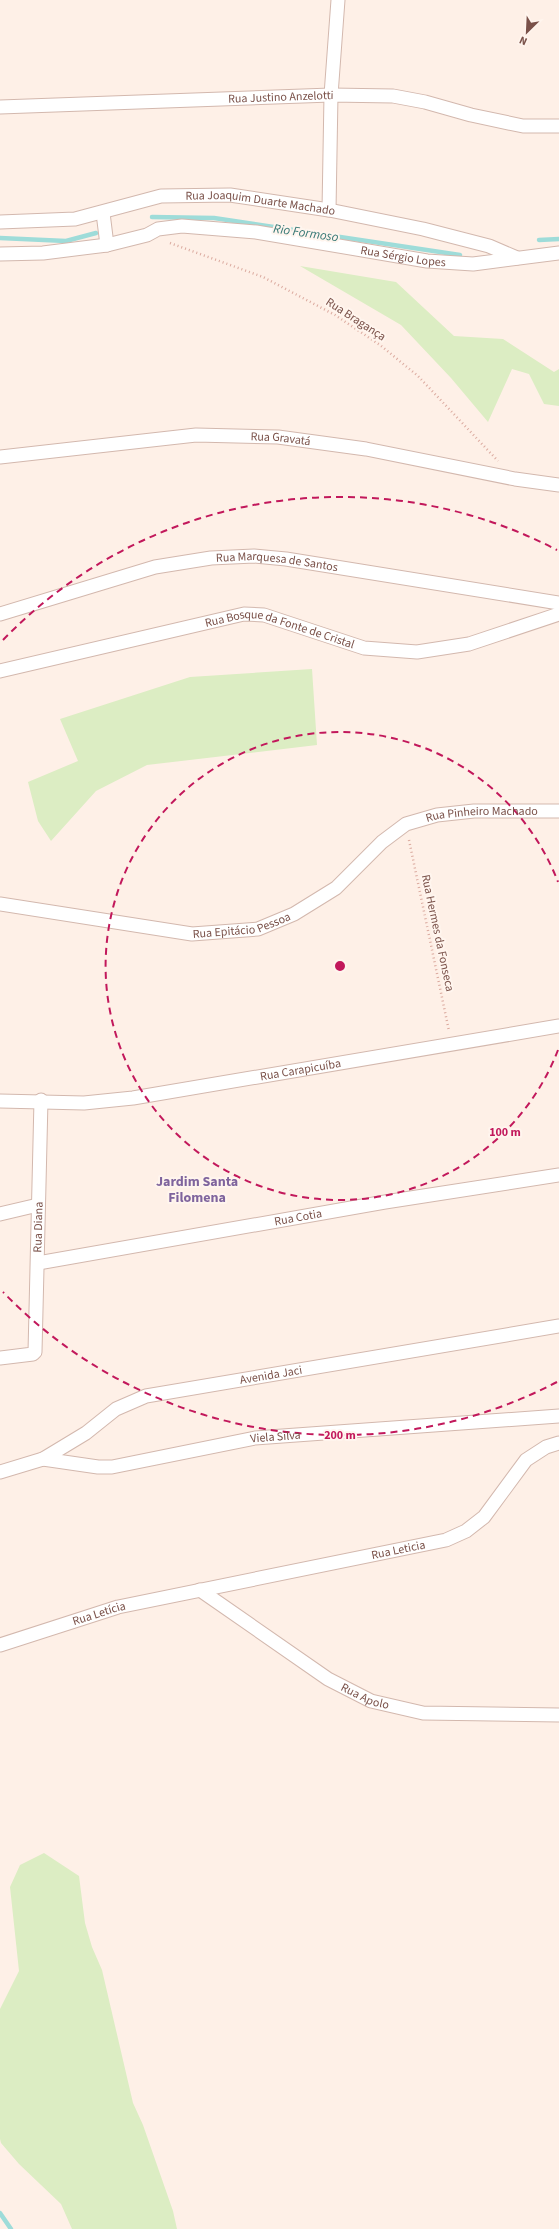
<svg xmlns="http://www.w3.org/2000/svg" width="559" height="2229" font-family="'Source Sans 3',sans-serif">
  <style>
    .green { fill: #dcedc3 }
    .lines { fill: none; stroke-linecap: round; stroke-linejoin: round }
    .stream { stroke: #9edcd9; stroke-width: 4.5 }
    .street-casing { stroke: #d3b8ae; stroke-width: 15 }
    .path { stroke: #dbaa9f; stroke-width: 2.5; stroke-dasharray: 1 3; stroke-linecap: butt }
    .street { stroke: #fff; stroke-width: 13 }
    .ring { fill: none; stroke: #c2185b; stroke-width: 2; stroke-dasharray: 7 5 }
    .labels { text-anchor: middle; stroke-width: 4; stroke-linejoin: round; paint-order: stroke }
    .street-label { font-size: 12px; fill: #7a5149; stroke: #fff5ee }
    .water-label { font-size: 13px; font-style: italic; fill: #387976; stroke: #fff5ee }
    .quarter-label { font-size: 14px; font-weight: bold; fill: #7f649d; stroke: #fff5ee }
    .centre { fill: #c2185b; stroke: #fff5ee; stroke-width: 2 }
    .ring-label { font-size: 12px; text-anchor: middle; font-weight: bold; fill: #c2185b; stroke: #fff5ee; stroke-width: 4; stroke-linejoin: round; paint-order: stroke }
  </style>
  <rect width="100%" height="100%" fill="#fef0e7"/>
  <path class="green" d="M300 266 396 282 454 336 503 339 554 372 559 369V406L544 404 529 374 512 369 488 422 451 378 401 325Z
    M312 669 317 745 147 765 96 791 51 841 38 821 28 782 78 761 60 719 190 677Z
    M44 1853 79 1876 85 1923 92 1947 102 1970 133 2103 143 2125 173 2211 177 2229H72L61 2204 19 2164 1 2143 0 2139V2009L19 1971 10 1887 20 1865Z"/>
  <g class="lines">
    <path class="stream" d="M152 217 214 218 460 255
      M0 238 66 241 96 233
      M539 240 559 239
      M0 2213 11 2229"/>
    <defs>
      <g id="street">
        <path id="s1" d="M0 107 331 95 393 96 425 102 471 115 523 126H559"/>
        <path d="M329 210 331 95 338 0"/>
        <path d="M103 213 107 245"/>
        <path id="s2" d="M0 222 75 219 161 196 230 195 329 210 423 229 489 246 517 258"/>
        <path id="s3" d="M0 254 43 253 107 245 147 235 158 229 182 226 256 232 427 261 473 264 559 253"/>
        <path id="s4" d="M0 457 196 435 278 437 366 449 515 479 559 485"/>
        <path id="s5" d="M0 614 155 567 211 558 254 556 286 559 559 603"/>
        <path id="s6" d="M0 671 244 614 264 615 364 648 417 652 469 644 559 614"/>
        <path id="s7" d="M0 904 192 934 258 929 294 914 336 888 382 842 406 824 437 815 474 811H559"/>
        <path id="s8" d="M0 1101 84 1103 133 1098 559 1026"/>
        <path d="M0 1214 38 1205"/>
        <path id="s9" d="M38 1263 385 1202 559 1175"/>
        <path id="s10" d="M0 1358 33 1354 35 1352 41 1100"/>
        <path id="s11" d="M43 1459 98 1467H112L255 1438 559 1416"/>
        <path id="s12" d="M0 1472 43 1459 86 1433 116 1409 146 1396 559 1326"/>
        <path id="s13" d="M200 1590 328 1679 371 1701 423 1713 559 1715"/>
        <path id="s14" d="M0 1645 118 1607 446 1540 466 1531 484 1517 526 1460 546 1447 559 1443"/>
      </g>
    </defs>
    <use href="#street" class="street-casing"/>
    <path class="path" d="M170 243 263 277 335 315 380 345 418 376 498 461
      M409 840 449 1031"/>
    <use href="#street" class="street"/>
  </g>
  <g class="ring">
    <path d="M558 1050A234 234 0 1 1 558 882"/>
    <path d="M557 1382A469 469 0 0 1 3 1292M3 640A469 469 0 0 1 557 550"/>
  </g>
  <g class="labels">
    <g class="street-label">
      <text dy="4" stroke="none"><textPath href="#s1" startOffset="281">Rua Justino Anzelotti</textPath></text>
      <text dy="4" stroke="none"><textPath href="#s2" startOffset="264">Rua Joaquim Duarte Machado</textPath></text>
      <text dy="4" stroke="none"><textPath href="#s3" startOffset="409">Rua Sérgio Lopes</textPath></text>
      <text transform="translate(356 319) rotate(33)" y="4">Rua Bragança</text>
      <text dy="4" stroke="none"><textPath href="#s4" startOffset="282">Rua Gravatá</textPath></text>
      <text dy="4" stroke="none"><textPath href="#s5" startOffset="285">Rua Marquesa de Santos</textPath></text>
      <text dy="4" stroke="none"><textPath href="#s6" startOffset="288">Rua Bosque da Fonte de Cristal</textPath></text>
      <text dy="4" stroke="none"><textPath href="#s7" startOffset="521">Rua Pinheiro Machado</textPath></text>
      <text dy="4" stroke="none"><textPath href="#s7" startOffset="245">Rua Epitácio Pessoa</textPath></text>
      <text transform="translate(438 933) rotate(78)" y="4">Rua Hermes da Fonseca</text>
      <text dy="4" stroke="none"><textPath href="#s8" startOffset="303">Rua Carapicuíba</textPath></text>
      <text dy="4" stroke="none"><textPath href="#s9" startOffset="264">Rua Cotia</textPath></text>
      <text dy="4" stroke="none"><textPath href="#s10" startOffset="161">Rua Diana</textPath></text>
      <text dy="4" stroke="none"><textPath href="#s12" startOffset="293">Avenida Jaci</textPath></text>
      <text dy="4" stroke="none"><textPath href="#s11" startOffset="236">Viela Silva</textPath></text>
      <text dy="4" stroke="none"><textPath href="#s14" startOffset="410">Rua Leticia</textPath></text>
      <text dy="4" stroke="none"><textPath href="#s14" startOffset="104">Rua Letícia</textPath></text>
      <text dy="4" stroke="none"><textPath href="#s13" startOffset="197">Rua Apolo</textPath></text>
    </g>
    <g class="water-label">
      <text transform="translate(306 232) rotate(8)" y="5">Rio Formoso</text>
    </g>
    <g class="quarter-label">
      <text x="197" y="1186">Jardim Santa<tspan x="197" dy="16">Filomena</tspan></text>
    </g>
  </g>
  <circle cx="340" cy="966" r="6" class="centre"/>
  <g class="ring-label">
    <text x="505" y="1136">100 m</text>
    <text x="340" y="1439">200 m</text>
  </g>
  <g transform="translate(527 32) rotate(204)" stroke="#fff5ee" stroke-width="3" paint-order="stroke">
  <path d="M0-3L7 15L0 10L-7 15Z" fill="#7a5149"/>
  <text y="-6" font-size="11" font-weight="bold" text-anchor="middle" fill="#7a5149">N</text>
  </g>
</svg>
